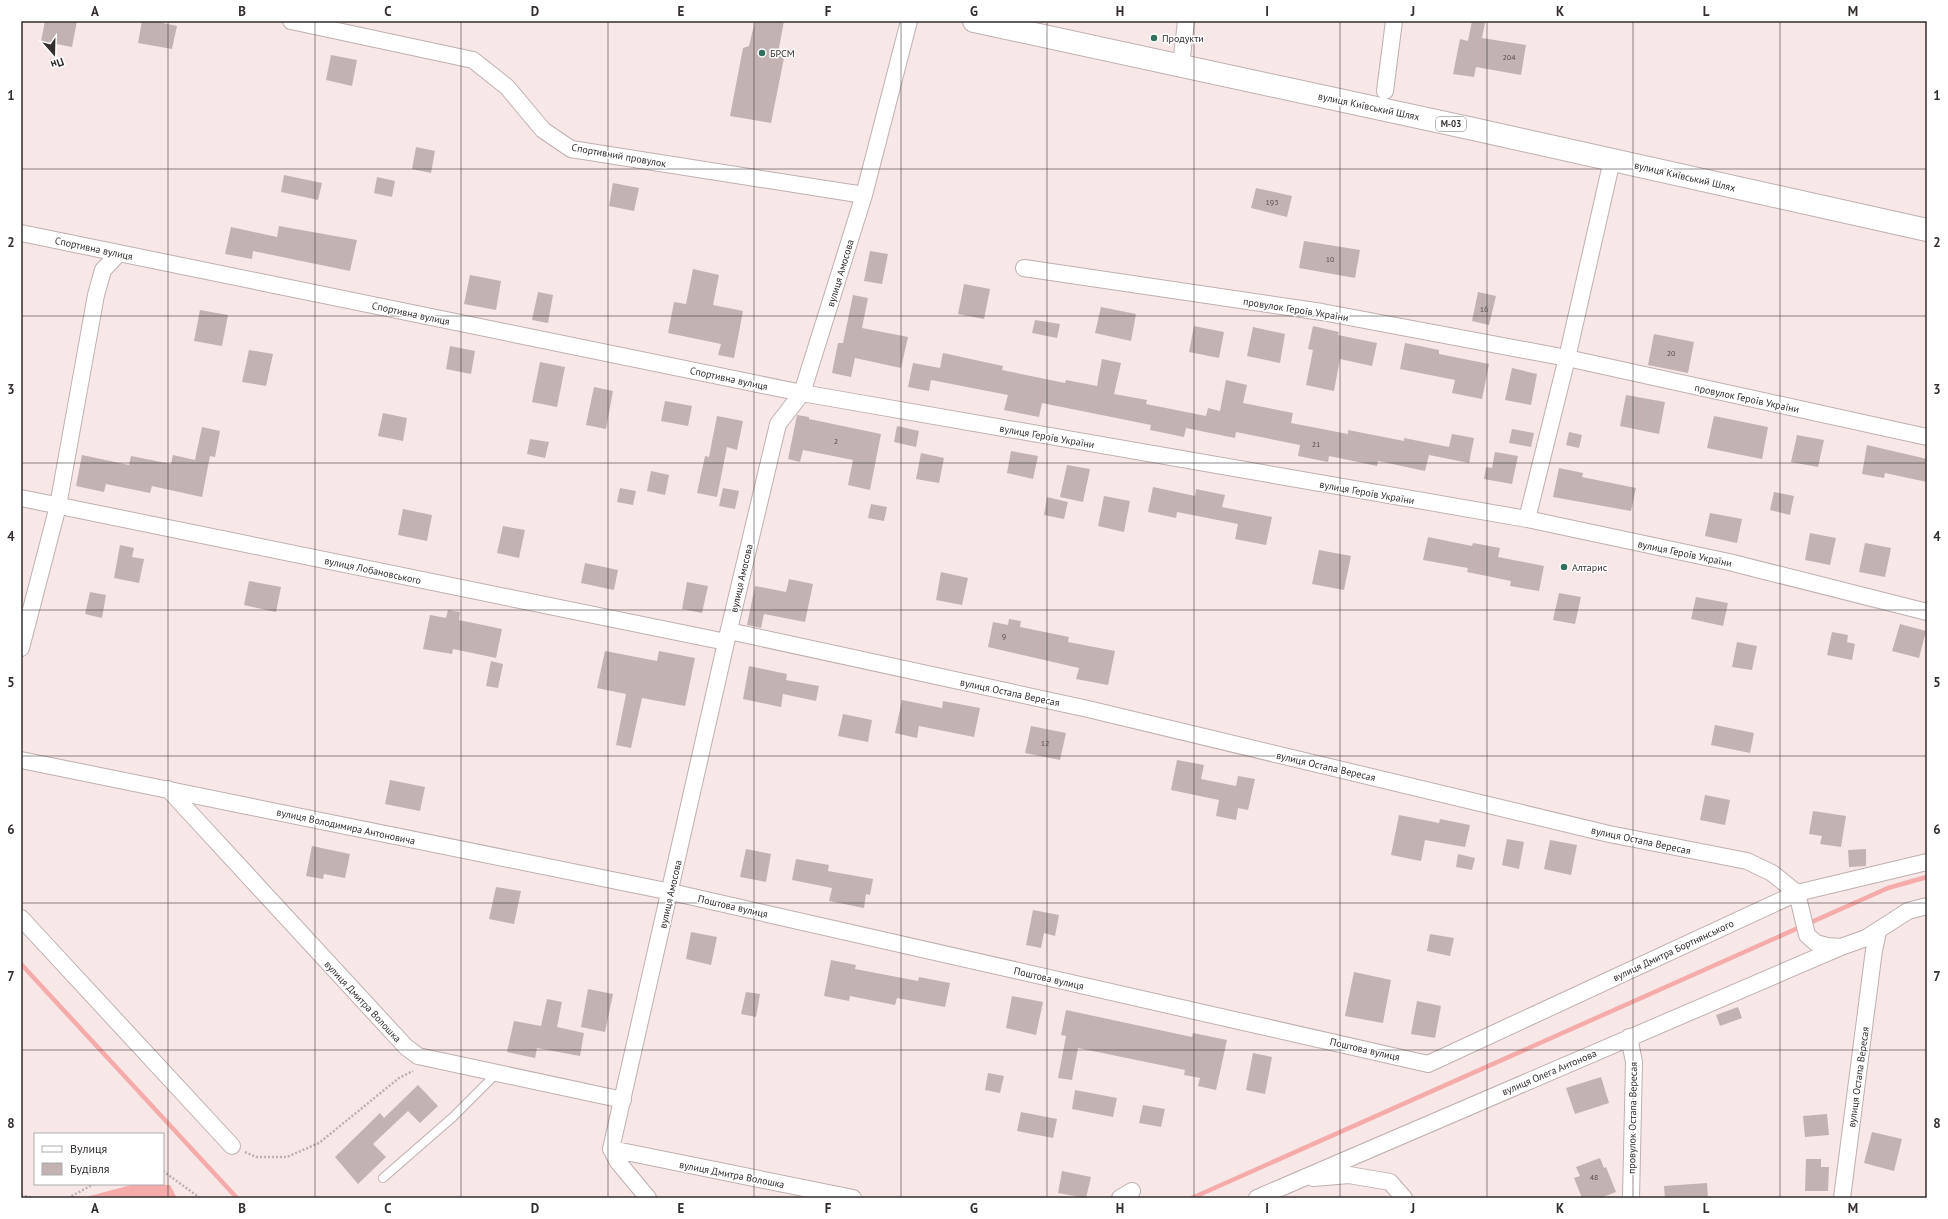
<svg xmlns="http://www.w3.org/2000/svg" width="1948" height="1219" font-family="'PT Sans',sans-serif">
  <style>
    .water { fill: #f4abaa }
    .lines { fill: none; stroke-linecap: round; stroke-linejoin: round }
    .stream { stroke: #f4abaa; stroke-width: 4.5 }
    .building { fill: #c2b3b2 }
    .lane-casing { stroke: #bfb0af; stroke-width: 10 }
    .street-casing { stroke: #bfb0af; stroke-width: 18 }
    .highway-casing { stroke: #bfb0af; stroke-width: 24 }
    .path { stroke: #bcafaf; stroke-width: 2.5; stroke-dasharray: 2 2; stroke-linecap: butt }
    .lane { stroke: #fff; stroke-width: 8 }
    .street { stroke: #fff; stroke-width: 16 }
    .highway { stroke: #fff; stroke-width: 22 }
    .grid { fill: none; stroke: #332d2d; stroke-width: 1; stroke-opacity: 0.55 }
    .poi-dot { fill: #33715e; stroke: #fff; stroke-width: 1.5 }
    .labels { text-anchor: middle; stroke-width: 3; stroke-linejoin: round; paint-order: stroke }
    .number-label { font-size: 8px; fill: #574e4e }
    .shield { fill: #fff; stroke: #706c6c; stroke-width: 1 }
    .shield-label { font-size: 9px; font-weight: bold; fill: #332d2d }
    .poi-label { font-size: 10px; fill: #332d2d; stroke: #fff; text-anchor: start }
    .street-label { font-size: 10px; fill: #332d2d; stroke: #fff }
    .neatline { fill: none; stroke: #332d2d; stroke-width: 1.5 }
    .grid-label { font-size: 13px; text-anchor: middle; font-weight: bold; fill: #332d2d }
  </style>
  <rect width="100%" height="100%" fill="#f7e7e7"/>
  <path class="water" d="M135 1184 170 1185 177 1198H82Z"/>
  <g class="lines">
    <path class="stream" d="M21 964 237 1198
      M1192 1198 1888 888 1927 877"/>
  </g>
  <path class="building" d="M45 21H77L72 47 41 41Z
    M142 21H153L177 26 172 49 138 43Z
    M755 21H784L779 48 784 58 771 123 730 116 743 48 749 46Z
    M1472 21 1485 23 1482 38 1526 45 1521 75 1476 67 1474 77 1453 74 1460 39 1468 41Z
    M331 55 357 60 352 86 326 80Z
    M416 147 435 151 431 173 412 169Z
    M284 175 322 183 318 200 281 192Z
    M377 177 395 181 392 197 374 193Z
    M613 183 639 188 634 211 609 206Z
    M1256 188 1292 196 1287 217 1251 208Z
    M279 226 357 240 350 271 253 251 252 259 225 254 231 227 277 237Z
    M1304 241 1360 250 1355 278 1299 268Z
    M870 251 888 254 882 284 864 281Z
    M693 269 719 275 713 305 743 311 734 358 718 355 721 344 668 333 674 302 686 304Z
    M470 275 501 281 496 310 464 304Z
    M964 284 990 289 984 319 958 314Z
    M538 292 553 295 548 323 532 320Z
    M1478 292 1496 296 1489 325 1472 321Z
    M853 295 868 298 862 328 908 337 901 368 855 358 851 377 832 373 838 343H843Z
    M1101 307 1136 314 1131 341 1095 333Z
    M200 310 228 315 222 346 194 341Z
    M1035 320 1060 324 1057 338 1032 333Z
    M1194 326 1224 332 1219 358 1189 352Z
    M1313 326 1339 332 1338 335 1377 343 1372 366 1340 359 1334 391 1306 385 1313 350 1308 349Z
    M1253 327 1285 334 1280 363 1247 356Z
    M1654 334 1694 342 1688 373 1648 365Z
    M1405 343 1439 350V354L1489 364 1482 399 1452 393 1455 380 1400 369Z
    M450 346 475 351 471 374 446 369Z
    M249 350 273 354 266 386 242 382Z
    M943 353 1003 366 1002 370 1065 383 1066 380 1097 386 1102 359 1121 363 1114 394 1147 400 1146 404 1206 416 1208 408 1220 411 1226 380 1247 385 1243 403 1293 413 1291 423 1348 434V430L1404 441V438L1449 447 1452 434 1474 438 1469 463 1429 455 1425 471 1378 461 1377 466 1329 456 1328 462 1298 456 1300 445 1236 432 1235 438 1186 428 1184 437 1150 430 1151 425 1042 403 1039 417 1004 410 1008 395 931 380 929 391 908 387 913 363 940 368Z
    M540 362 565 367 557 407 532 402Z
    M1512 368 1537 374 1531 405 1505 400Z
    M594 387 613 391 606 429 586 425Z
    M1626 395 1665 402 1659 434 1620 426Z
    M665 401 692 406 688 426 661 421Z
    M383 413 407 418 403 441 378 436Z
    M797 415 809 417V419L881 434 870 490 848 485 853 460 803 450 800 462 788 459Z
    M717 416 743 421 737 450 727 447 717 497 697 493 705 456 709 457Z
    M1714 416 1768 427 1762 459 1707 448Z
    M897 426 919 431 916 447 894 442Z
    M202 427 220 431 215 457 210 456 202 497 152 486 150 493 106 484 104 492 76 486 82 455 129 465 131 456 171 464 173 455 195 460Z
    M1512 429 1534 433 1531 447 1509 443Z
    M1569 432 1582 435 1579 448 1566 445Z
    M1797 435 1824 440 1818 467 1791 462Z
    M530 439 549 442 545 458 527 454Z
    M1867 445 1927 459V482L1885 473 1884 478 1862 474Z
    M1011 451 1038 456 1033 479 1007 473Z
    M1495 452 1518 456 1512 484 1484 479 1486 467 1492 468Z
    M921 453 944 458 939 483 916 479Z
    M1067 465 1090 469 1083 502 1060 497Z
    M1559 468 1583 473 1582 477 1636 488 1631 511 1553 497Z
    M651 471 669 475 665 495 647 491Z
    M1153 487 1195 496 1196 489 1225 495 1222 507 1272 517 1266 545 1235 539 1238 524 1177 512 1176 518 1148 512Z
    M620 488 636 491 633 505 617 502Z
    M723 488 739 491 735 509 719 506Z
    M1774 492 1794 496 1790 515 1770 510Z
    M1104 496 1130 501 1124 532 1098 526Z
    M1047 497 1068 502 1064 519 1044 515Z
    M871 504 887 507 884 521 868 518Z
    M403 509 432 515 427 541 398 535Z
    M1710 513 1742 519 1737 543 1705 536Z
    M503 526 525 530 519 558 497 553Z
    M1810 533 1836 538 1830 565 1805 560Z
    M1428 537 1472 546 1473 543 1500 548 1498 557 1544 566 1539 591 1510 586 1511 581 1467 572 1468 568 1423 560Z
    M1865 543 1891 548 1885 577 1859 572Z
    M120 545 134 548 132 557 144 559 139 583 114 578Z
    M1319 550 1351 556 1344 590 1312 584Z
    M585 563 618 570 614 590 581 583Z
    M941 572 968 578 962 605 936 600Z
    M789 579 813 584 805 622 764 614 761 628 747 625 755 586 786 592Z
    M249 581 281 587 276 612 244 605Z
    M687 582 708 586 702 613 682 609Z
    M90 592 106 595 102 618 85 614Z
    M1559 593 1581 597 1575 624 1553 620Z
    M1696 597 1728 603 1723 626 1691 619Z
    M448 610 460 612 459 620 502 629 496 658 453 649 452 654 423 649 430 615 446 618Z
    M1009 619 1021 621 1020 627 1069 637 1068 642 1115 651 1108 685 1076 679 1079 668 988 647 993 622 1008 625Z
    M1900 624 1926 631 1919 658 1892 651Z
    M1832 632 1848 635 1847 642 1855 644 1852 660 1827 655Z
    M1737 642 1757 646 1752 670 1732 667Z
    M605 651 657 661 659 651 695 658 685 706 642 698 631 748 616 745 626 694 597 688Z
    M491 661 503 664 498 688 486 686Z
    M749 666 787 674 786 680 819 686 816 701 783 694 781 707 743 699Z
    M902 700 942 708 943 701 980 708 974 737 919 726 917 738 895 733Z
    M843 714 872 720 868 742 838 736Z
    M1715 725 1754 733 1750 753 1711 745Z
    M1031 726 1066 733 1060 760 1025 753Z
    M1177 760 1204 765 1201 779 1236 786 1238 776 1255 779 1248 810 1238 808 1236 820 1216 816 1219 800 1171 790Z
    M390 780 425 787 420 811 385 804Z
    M1705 795 1730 800 1725 825 1700 820Z
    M1813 811 1846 816 1841 847 1820 844 1822 836 1809 834Z
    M1399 815 1439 823 1440 819 1470 825 1465 847 1425 840 1421 861 1391 855Z
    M1507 839 1524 842 1519 869 1502 865Z
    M1550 840 1577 845 1571 875 1544 869Z
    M312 846 350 854 345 878 324 874 323 879 306 876Z
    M746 849 771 854 766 882 740 877Z
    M1866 849V866L1849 867 1848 850Z
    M1458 854 1475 858 1472 870 1456 867Z
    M796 859 829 865 828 871 873 879 870 895 866 894 864 908 829 901 832 888 792 880Z
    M496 887 521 891 514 924 489 919Z
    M1033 910 1059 915 1055 936 1044 933 1041 948 1026 945Z
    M691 932 717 937 711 965 686 959Z
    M1430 934 1454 938 1450 956 1427 951Z
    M831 960 856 965 855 969 918 981 919 977 950 983 945 1007 897 998 895 1005 850 996 849 1001 824 996Z
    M1354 972 1391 980 1383 1023 1345 1016Z
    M588 989 613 994 605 1032 581 1027Z
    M746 992 760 994 756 1017 741 1014Z
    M1012 996 1043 1002 1036 1035 1006 1028Z
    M547 999 562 1002 557 1027 584 1033 580 1056 537 1048 535 1058 507 1052 514 1021 541 1026Z
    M1417 1001 1441 1006 1435 1038 1411 1034Z
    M1738 1007 1742 1018 1720 1026 1716 1015Z
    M1066 1010 1192 1037 1193 1033 1227 1040 1216 1090 1198 1086 1200 1078 1184 1075 1185 1070 1078 1048 1072 1080 1058 1078 1066 1036 1061 1035Z
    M1253 1053 1272 1057 1265 1094 1246 1090Z
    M988 1073 1004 1076 1000 1093 985 1090Z
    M1601 1077 1609 1103 1575 1114 1566 1088Z
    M418 1085 438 1106 420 1123 408 1111 373 1144 386 1157 358 1184 335 1157 380 1113 384 1118Z
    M1075 1090 1117 1098 1113 1117 1072 1109Z
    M1143 1105 1165 1109 1161 1127 1139 1123Z
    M1021 1112 1057 1119 1053 1138 1017 1131Z
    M1827 1114 1829 1135 1805 1137 1803 1116Z
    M1872 1132 1902 1139 1894 1171 1864 1163Z
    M1600 1158 1604 1168 1606 1167 1616 1192 1600 1198H1582L1574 1178 1580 1176 1576 1167Z
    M1806 1159H1821V1167H1829L1828 1191H1805Z
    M1062 1171 1091 1177 1086 1198 1058 1193Z
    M1707 1183 1708 1198H1665L1664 1186Z"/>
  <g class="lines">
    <defs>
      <path id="lane" d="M383 1178 453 1117 496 1074"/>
      <path id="street" d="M291 21 473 60 507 87 543 130 571 149 864 195
        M1181 65 1186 21
        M1385 91 1394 21
        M21 233 802 393 1527 519 1729 562 1927 612
        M1024 268 1322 312 1567 358 1927 437
        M21 498 726 642
        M1527 519 1567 358 1612 160
        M729 631 1088 709 1609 834 1747 861 1772 873 1797 893 1807 935 1816 943 1827 946 1841 947 1866 938 1908 911 1927 906
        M21 648 58 506 96 295 103 270 119 253
        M21 760 671 892 1428 1064 1797 893 1927 862
        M168 789 406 1047 418 1056 623 1100
        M21 918 232 1146
        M1629 1037 1634 1062 1631 1198
        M611 1149 727 638 778 424 802 393 864 195 909 21
        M611 1149 853 1198
        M611 1149 618 1162 648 1198
        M1313 1178 1349 1175 1390 1182 1404 1198
        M1120 1198 1132 1191
        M1257 1198 1841 947
        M1842 1198 1874 950 1878 932"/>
      <path id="highway" d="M974 21 1478 130 1927 230"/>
    </defs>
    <use href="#lane" class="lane-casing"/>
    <use href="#street" class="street-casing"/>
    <use href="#highway" class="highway-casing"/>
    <path class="path" d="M245 1152 256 1157H287L319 1143 399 1078 413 1071
      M163 1171 200 1198
      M21 1195 34 1198
      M68 1198 94 1184"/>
    <use href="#lane" class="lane"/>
    <use href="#street" class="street"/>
    <use href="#highway" class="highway"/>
  </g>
  <path class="grid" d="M168 21V1198M315 21V1198M461 21V1198M608 21V1198M754 21V1198M901 21V1198M1047 21V1198M1194 21V1198M1340 21V1198M1487 21V1198M1633 21V1198M1780 21V1198M21 169H1927M21 316H1927M21 463H1927M21 610H1927M21 756H1927M21 903H1927M21 1050H1927"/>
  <g class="poi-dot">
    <circle cx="1154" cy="38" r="4"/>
    <circle cx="762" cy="53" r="4"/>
    <circle cx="1564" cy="567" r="4"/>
  </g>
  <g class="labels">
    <g class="number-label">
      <text x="1509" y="60">204</text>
      <text x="1272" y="205">193</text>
      <text x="1330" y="262">10</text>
      <text x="1484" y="312">16</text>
      <text x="1671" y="356">20</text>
      <text x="836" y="444">2</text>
      <text x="1316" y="447">21</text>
      <text x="1004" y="639">9</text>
      <text x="1045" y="746">12</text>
      <text x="1594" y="1180">48</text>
    </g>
    <rect class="shield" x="1436" y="117" width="30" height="14" rx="3"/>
    <g class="shield-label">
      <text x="1451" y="127">М-03</text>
    </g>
    <g class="poi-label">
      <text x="1162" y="42">Продукти</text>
      <text x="770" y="57">БРСМ</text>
      <text x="1572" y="571">Алтарис</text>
    </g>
    <g class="street-label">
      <text transform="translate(1369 106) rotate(12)" y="4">вулиця Київський Шлях</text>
      <text transform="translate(619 155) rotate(10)" y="4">Спортивний провулок</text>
      <text transform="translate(1685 176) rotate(13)" y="4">вулиця Київський Шлях</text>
      <text transform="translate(94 248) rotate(12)" y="4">Спортивна вулиця</text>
      <text transform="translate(840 273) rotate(-73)" y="4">вулиця Амосова</text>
      <text transform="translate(1296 309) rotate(9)" y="4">провулок Героїв України</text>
      <text transform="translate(411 313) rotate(12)" y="4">Спортивна вулиця</text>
      <text transform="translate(729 378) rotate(12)" y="4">Спортивна вулиця</text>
      <text transform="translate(1747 398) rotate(12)" y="4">провулок Героїв України</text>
      <text transform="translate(1047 436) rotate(10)" y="4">вулиця Героїв України</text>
      <text transform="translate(1367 492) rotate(10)" y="4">вулиця Героїв України</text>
      <text transform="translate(1685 553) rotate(12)" y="4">вулиця Героїв України</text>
      <text transform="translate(373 570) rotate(12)" y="4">вулиця Лобановського</text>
      <text transform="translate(741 578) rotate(-77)" y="4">вулиця Амосова</text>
      <text transform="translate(1010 692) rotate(12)" y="4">вулиця Остапа Вересая</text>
      <text transform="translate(1326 766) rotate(13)" y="4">вулиця Остапа Вересая</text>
      <text transform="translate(346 826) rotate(12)" y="4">вулиця Володимира Антоновича</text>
      <text transform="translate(1641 840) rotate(12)" y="4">вулиця Остапа Вересая</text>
      <text transform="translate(670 894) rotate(-77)" y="4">вулиця Амосова</text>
      <text transform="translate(733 906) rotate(13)" y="4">Поштова вулиця</text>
      <text transform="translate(1673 950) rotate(-25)" y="4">вулиця Дмитра Бортнянського</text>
      <text transform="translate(1049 978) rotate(13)" y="4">Поштова вулиця</text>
      <text transform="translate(363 1001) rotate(47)" y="4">вулиця Дмитра Волошка</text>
      <text transform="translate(1365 1049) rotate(13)" y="4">Поштова вулиця</text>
      <text transform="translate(1549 1072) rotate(-23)" y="4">вулиця Олега Антонова</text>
      <text transform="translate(1858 1077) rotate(-82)" y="4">вулиця Остапа Вересая</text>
      <text transform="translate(1632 1118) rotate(-89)" y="4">провулок Остапа Вересая</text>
      <text transform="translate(732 1174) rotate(11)" y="4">вулиця Дмитра Волошка</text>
    </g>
  </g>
  <rect width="1948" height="1219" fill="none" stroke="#ffffff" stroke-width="44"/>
  <rect x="34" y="1133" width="130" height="52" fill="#ffffff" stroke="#adabab"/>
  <rect x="42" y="1146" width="20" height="6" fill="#ffffff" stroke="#adabab"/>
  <text x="70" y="1153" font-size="12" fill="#332d2d">Вулиця</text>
  <rect x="42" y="1163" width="20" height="12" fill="#c2b3b2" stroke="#adabab"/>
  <text x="70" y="1173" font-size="12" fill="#332d2d">Будівля</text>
  <g transform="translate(54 54) rotate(160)" stroke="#ffffff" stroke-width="3" paint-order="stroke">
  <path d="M0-3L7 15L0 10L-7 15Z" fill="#332d2d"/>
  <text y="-6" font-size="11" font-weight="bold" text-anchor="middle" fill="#332d2d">Пн</text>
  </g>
  <rect x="22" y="22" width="1904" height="1175" class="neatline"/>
  <g class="grid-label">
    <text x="95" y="16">A</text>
    <text x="242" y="16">B</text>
    <text x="388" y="16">C</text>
    <text x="535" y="16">D</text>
    <text x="681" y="16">E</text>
    <text x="828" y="16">F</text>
    <text x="974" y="16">G</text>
    <text x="1120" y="16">H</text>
    <text x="1267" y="16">I</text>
    <text x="1413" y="16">J</text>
    <text x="1560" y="16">K</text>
    <text x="1706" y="16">L</text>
    <text x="1853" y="16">M</text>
    <text x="11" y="100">1</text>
    <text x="1937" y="100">1</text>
    <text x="11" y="247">2</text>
    <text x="1937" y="247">2</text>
    <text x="11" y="394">3</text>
    <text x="1937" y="394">3</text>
    <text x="11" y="541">4</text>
    <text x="1937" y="541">4</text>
    <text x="11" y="687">5</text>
    <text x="1937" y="687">5</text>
    <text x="11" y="834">6</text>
    <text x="1937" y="834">6</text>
    <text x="11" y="981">7</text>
    <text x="1937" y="981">7</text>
    <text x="11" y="1128">8</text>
    <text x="1937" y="1128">8</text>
    <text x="95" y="1213">A</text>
    <text x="242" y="1213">B</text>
    <text x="388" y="1213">C</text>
    <text x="535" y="1213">D</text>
    <text x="681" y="1213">E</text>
    <text x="828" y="1213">F</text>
    <text x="974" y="1213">G</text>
    <text x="1120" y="1213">H</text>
    <text x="1267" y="1213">I</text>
    <text x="1413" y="1213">J</text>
    <text x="1560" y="1213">K</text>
    <text x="1706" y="1213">L</text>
    <text x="1853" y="1213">M</text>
  </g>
</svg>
